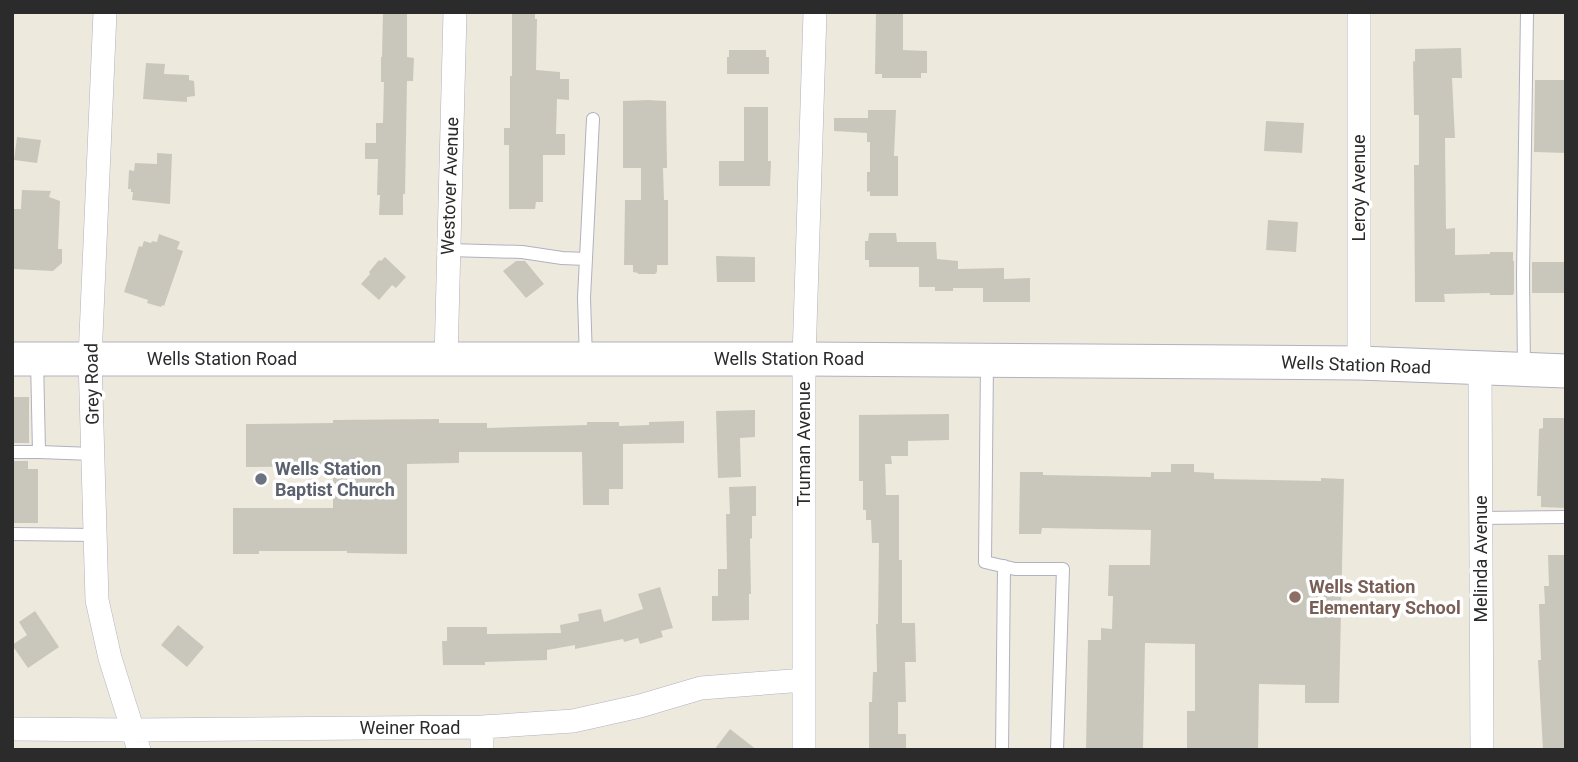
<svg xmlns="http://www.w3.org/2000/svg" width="1578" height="762" font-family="Roboto,sans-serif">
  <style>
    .building { fill: #c9c7bb }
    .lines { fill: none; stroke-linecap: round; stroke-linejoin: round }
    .lane-casing { stroke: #b1b1c0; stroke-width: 14 }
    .street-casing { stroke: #b1b1c0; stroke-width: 24 }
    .secondary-casing { stroke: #b1b1c0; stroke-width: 35 }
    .lane { stroke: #fff; stroke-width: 12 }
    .street { stroke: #fff; stroke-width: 23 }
    .secondary { stroke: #fff; stroke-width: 33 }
    .worship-dot { fill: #6b7280; stroke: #fff; stroke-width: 2.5 }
    .education-dot { fill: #8d6e63; stroke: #fff; stroke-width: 2.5 }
    .labels { text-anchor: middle; stroke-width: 7; stroke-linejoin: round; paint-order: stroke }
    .street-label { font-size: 18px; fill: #2b2b2b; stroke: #fff }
    .worship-label { font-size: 18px; font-weight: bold; fill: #5b616d; stroke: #fff; text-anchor: start }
    .education-label { font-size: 18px; font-weight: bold; fill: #785e54; stroke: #fff; text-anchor: start }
  </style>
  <rect width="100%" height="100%" fill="#eee9dd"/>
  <path class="building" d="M383 12H407V57L414 58 413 81H407L405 194H403V215H379L380 195H377L378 159H365V143H376V123H383L384 82H381V57H382Z
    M512 12H535V19H537L536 70 560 72V79H569V100L557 99 556 134H565V155H543V202H536L535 209H509V145H504V128H510V76H512Z
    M876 12H903V50L927 51V73H921V78H882V74H875Z
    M1461 48 1462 78H1452L1455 138H1445L1446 229 1455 228V255L1490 254V252H1513V261H1514V293L1513 295H1490V293L1444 294 1445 302H1415L1414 165H1419V115H1414L1413 61 1415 62V49Z
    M729 50H766V57H769V74H727V57H729Z
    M146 63 165 64 164 74 189 75V80L194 81 195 96 187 97V102L143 99Z
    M1535 80H1566V153L1534 152Z
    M648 100 666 101 667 168H663L664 200H668V265H657V272L655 274H638V273L633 272V265H624L625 200H641V168H623V101Z
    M744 107H768V161H771L770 186H719V161H744Z
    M868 110H896L894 156H898V196H870V191L867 192V172H870V142H867V133L834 131V118H868Z
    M1266 121 1304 123 1302 153 1264 151Z
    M17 137 41 140 37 163 14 160Z
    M157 153 172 154 170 204 132 200 133 192H131V189H128L129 170 134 171 135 163 157 164Z
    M22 190 51 191 49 197 60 201 58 249H62V263L53 271 12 269V209H21Z
    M1268 220 1298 222 1296 252 1266 250Z
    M869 233H896L897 242H936L937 259 958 261V269L1004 268V279L1030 278V302H983V288H953V291H935V287H919V267H869V260H865V241H868Z
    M159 234 178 241 180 242 177 249 183 251 164 306 162 305 161 307 147 303 148 300 124 292 139 246 142 247 144 241 151 243 152 241 157 242Z
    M716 256 755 257V282H717Z
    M385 257 406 277 396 288 392 285 379 300 361 284 370 274 369 272 379 260 381 261Z
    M516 261H525L544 284 526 298 503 271Z
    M1532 262H1566V293H1532Z
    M12 397H29V443H12Z
    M755 410V437L740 438 741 477 718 478 716 411Z
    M949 414V440L908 441V456H891L892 464H885L886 495H899V560H902V623H915L916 662H905L906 702H898V734H906V750H869V702H872L873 672H877L876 624H878L879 543H872L871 520H866V510H863V481H859V415Z
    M1543 418H1566V508L1541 507V496H1537L1539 429 1543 428Z
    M439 419V423H487V428L587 425V422H619V426L649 425V422L684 421V443L623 444V489H609V505H583L582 452H459V463L407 464V554L347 553V551H259V554H233V508H333V466L246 467V424L333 423V420Z
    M12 461H28V469H38V523H12Z
    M1171 464H1194V472L1214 473V479L1321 481V478L1344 479 1339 703H1305V685L1259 684 1258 750H1187V711H1195V644L1145 643 1143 750H1086L1088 640H1101V628L1112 629 1113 596H1108L1109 565H1150L1151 530 1042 528 1041 534H1019L1020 472H1043V475L1151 477V472H1171Z
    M756 486V516H752V538L750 539 751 594H749V620L712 621V596H718V569H727L726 514H730L729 487Z
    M1548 555H1566V750H1543L1538 660H1541L1539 604H1545L1544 586H1549Z
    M660 587 673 628 661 631 663 637 640 644 638 638 624 642 623 639 575 649V645L547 650V660L485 662V665H443L442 641H447V627H487V634L561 633 560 625 579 621 578 614 601 609 604 622 643 609 638 594Z
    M35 611 59 647 28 668 12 645 27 635 19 622Z
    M178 625 204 647 187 667 161 645Z
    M730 729 757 750H714Z"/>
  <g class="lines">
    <defs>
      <path id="lane" d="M449 250 522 252 562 258 586 259
        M37 359 39 452 93 454
        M586 359 584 298 593 119
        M987 361 985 562 1015 569H1063L1057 750
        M1524 370 1523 275 1527 12
        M12 452H39
        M1481 518 1566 517
        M12 534 95 535
        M1002 750 1004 566"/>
      <path id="street" d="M105 12 90 359 97 600 110 658 139 750
        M1359 12V363
        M446 359 455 12
        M1480 369 1482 750
        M482 727V750
        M12 729 132 730 482 727 573 721 640 706 701 688 804 680
        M804 750V359L815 12"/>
      <path id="secondary" d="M12 359H804L1359 363 1566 371"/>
    </defs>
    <use href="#lane" class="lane-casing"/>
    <use href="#street" class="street-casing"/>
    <use href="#secondary" class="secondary-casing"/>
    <use href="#lane" class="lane"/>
    <use href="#street" class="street"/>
    <use href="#secondary" class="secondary"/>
  </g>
  <circle class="worship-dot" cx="261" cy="479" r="7"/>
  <circle class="education-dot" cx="1295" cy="597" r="7"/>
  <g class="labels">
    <g class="street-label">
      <text transform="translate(450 186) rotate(-88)" y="6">Westover Avenue</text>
      <text transform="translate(1359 188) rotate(-90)" y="6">Leroy Avenue</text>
      <text x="222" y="365">Wells Station Road</text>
      <text x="789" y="365">Wells Station Road</text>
      <text transform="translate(1356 365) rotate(2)" y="6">Wells Station Road</text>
      <text transform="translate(92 384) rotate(-91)" y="6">Grey Road</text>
      <text transform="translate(804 444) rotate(-90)" y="6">Truman Avenue</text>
      <text transform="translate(1481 559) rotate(-90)" y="6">Melinda Avenue</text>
      <text x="410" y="734">Weiner Road</text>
    </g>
    <g class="worship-label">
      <text x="275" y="475">Wells Station<tspan x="275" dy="21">Baptist Church</tspan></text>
    </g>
    <g class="education-label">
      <text x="1309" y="593">Wells Station<tspan x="1309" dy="21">Elementary School</tspan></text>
    </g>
  </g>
  <rect width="1578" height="762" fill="none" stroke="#2b2b2b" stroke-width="28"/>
</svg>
